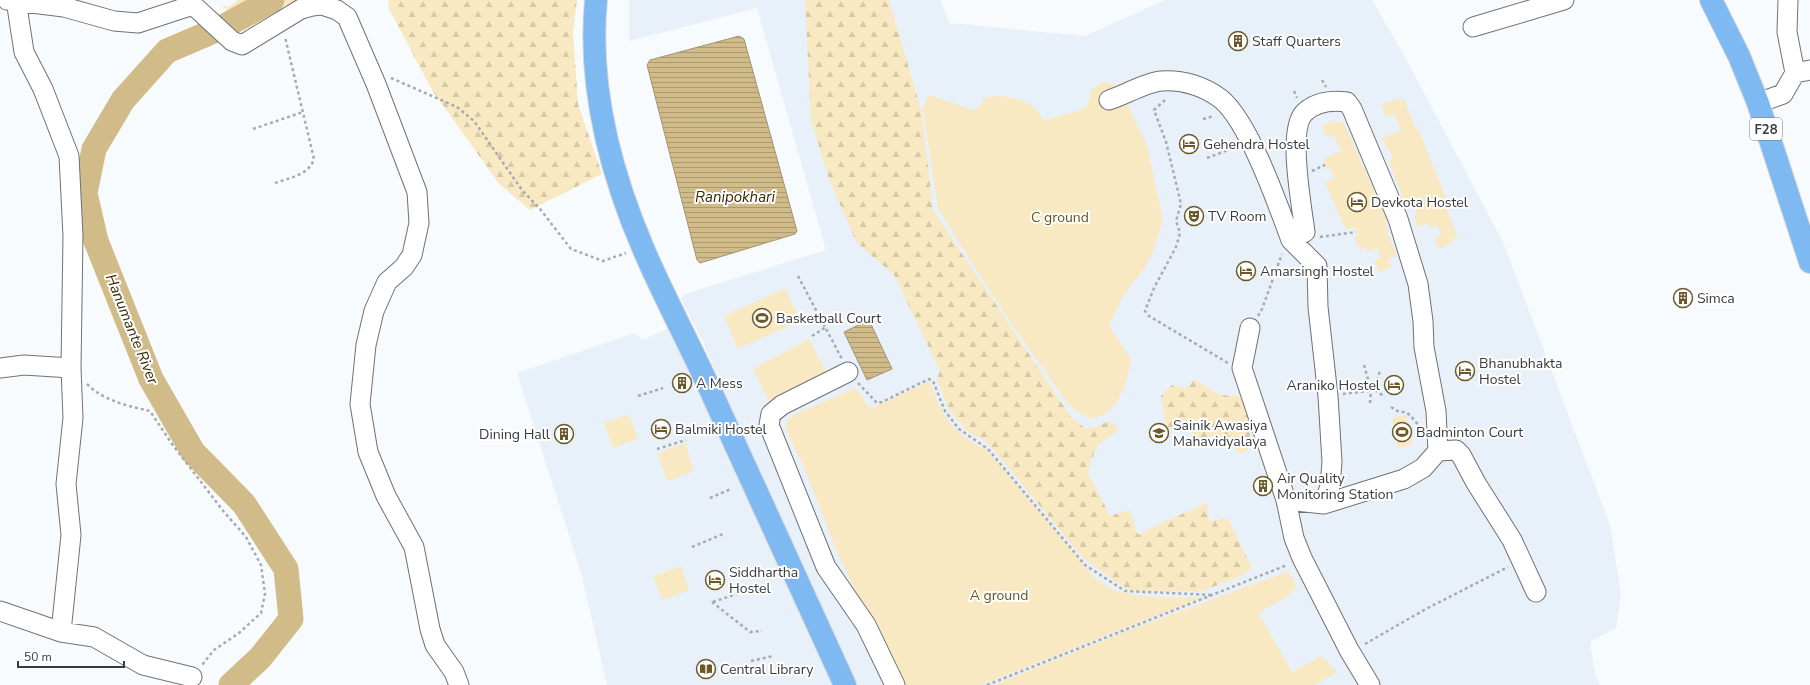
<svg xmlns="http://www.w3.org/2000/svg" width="1810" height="685" font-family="'Nunito Sans',sans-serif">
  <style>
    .built { fill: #e8f0f9 }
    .green { fill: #f9e9c3 }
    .forest { fill: url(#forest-firs) }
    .water { fill: url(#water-rules); stroke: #a39472 }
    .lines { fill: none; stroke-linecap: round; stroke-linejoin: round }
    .river { stroke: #d1bb89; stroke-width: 25 }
    .minor-casing { stroke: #6f7174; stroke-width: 21 }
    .major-casing { stroke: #d7d8d8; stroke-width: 24 }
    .path { stroke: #a8aaac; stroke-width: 2.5; stroke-dasharray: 3 3; stroke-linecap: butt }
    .minor { stroke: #fff; stroke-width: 19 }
    .major { stroke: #7fb9f2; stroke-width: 22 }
    .labels { text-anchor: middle; stroke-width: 4; stroke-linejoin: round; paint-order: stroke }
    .shield { fill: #fff; stroke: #747576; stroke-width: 1 }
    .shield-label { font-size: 13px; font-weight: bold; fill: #393a3b }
    .poi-label { font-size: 14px; fill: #393a3b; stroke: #fff; text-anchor: start }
    .park-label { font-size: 14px; fill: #6a541a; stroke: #fff }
    .water-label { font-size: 15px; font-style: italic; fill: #372800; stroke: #fff }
  </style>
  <defs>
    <pattern id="forest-firs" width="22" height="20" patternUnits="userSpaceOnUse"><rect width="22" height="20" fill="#f9e9c3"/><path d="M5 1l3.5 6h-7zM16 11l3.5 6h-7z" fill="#d6c9a8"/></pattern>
    <pattern id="water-rules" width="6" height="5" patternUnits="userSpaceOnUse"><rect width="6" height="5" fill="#d1bb89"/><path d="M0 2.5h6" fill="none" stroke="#ab9971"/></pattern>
  </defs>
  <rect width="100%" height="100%" fill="#f8fbfe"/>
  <path class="built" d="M629 0H941L949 23 1085 36 1165 0H1372L1405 57 1503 242 1610 525 1621 593 1616 628 1590 642 1595 674 1600 685H851L702 340 681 299 685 294 826 250 757 8 629 41Z
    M676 325 836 685H607L582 576 517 373 635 333 642 340Z"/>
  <path class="green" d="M238 0H296L271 14 251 31 220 4 228 7Z
    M1102 82 1113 84 1122 94 1147 145 1163 220 1153 252 1145 268 1123 296 1109 325 1131 360C1127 384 1118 416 1090 419L1075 410 1066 401 1002 310 938 209 923 109 925 101 929 95 974 110 979 108 984 99C996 91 1029 100 1038 111 1040 113 1041 117 1043 120L1074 112 1088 106 1090 91Z
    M1398 98 1399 100 1404 98 1416 129 1418 128 1450 208 1447 210 1458 237 1451 240 1452 243 1439 249 1434 238 1441 235 1437 225 1430 228 1428 223 1418 227 1414 215 1417 214 1414 206 1407 208 1388 160 1393 158 1389 149H1387L1382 138 1401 130 1394 114 1386 117 1381 105Z
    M1336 120 1338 123 1343 121 1388 221 1385 223 1389 231 1387 232 1397 255 1388 259 1392 267 1379 272 1374 260 1381 257 1377 248 1368 252 1365 247 1360 250 1354 237 1358 236 1354 227 1346 230 1325 183 1335 178 1330 168 1327 169 1323 159 1341 151 1333 134 1326 137 1322 126Z
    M785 288 800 321 738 349 724 316Z
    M809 339 826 371 769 401 753 369Z
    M930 381C942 417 952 433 987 450L1094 577C1099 581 1104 585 1110 588 1137 600 1173 597 1203 597L981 685H898L836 549 802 463 790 439 786 428 787 421 793 415 855 388C863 393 863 404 872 408Z
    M629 414 638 439 613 448 604 423Z
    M1406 415 1412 445 1398 448 1392 418Z
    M685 443 694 471 667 481 658 453Z
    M681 566 689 590 662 600 653 576Z
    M1289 571 1297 587 1288 596 1258 613 1292 672 1321 656 1337 672 1314 685H993L1124 632Z"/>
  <path class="forest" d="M389 0H577L573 32 578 104 602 174 530 210 499 184 432 90 388 7Z
    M805 0H889L922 113 933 210 1071 417 1086 429 1095 427 1109 421 1119 428C1114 435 1108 437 1101 443 1093 449 1091 463 1088 473L1110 516 1129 510 1138 535 1164 522 1207 503 1209 521 1228 518 1252 568 1242 576 1199 592 1128 590 1083 558 991 447 981 438 969 433 949 410 937 379 940 371 894 275 857 243 830 182 811 120Z
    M1195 379C1213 392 1224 400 1246 394L1255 426 1250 434 1248 450 1239 454 1234 447 1223 445 1219 434 1192 441V432L1166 428 1161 396 1172 385 1186 388Z"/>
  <path class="water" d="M739 36 744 39 797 231 795 234 700 263 697 260 647 65 650 60Z
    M869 320 892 369 867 380 844 332Z"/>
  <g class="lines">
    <path class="river" d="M231 685 260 658 291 619 286 569 244 504 193 452 151 379 96 241 85 193 94 149 123 100 167 51 223 27 272 0"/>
    <defs>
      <path id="minor" d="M7 0 64 7 114 21 138 23 193 5 232 41 242 45 301 9 312 6 322 5 337 10 347 17 376 84 417 192 419 223 412 255 404 267 387 282 374 311 366 345 360 404 368 452 386 496 414 547 430 629 435 645 454 672 459 685
        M16 0 24 52 43 89 69 156 73 236 71 368 73 418 66 484 71 535 61 632
        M1788 0 1787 32 1795 73
        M1473 27 1564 0
        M1109 100C1125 95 1144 83 1161 81 1181 79 1204 86 1221 99 1249 122 1278 205 1291 240
        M1758 103 1783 94 1795 73 1810 70
        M1250 328 1242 368 1286 500
        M0 368 24 365 71 368
        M848 372 782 405 771 414 769 425 826 567 866 625 895 685
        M1438 451 1456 450 1461 455 1476 483 1512 540 1536 592
        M1324 504 1330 486 1332 462 1328 396 1318 307 1317 266 1291 240 1305 232C1302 207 1287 131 1304 113 1315 102 1332 100 1347 102L1352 109 1398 219 1418 284 1423 321 1424 347 1436 411 1438 451 1423 468 1404 479 1324 504 1286 500 1294 538 1302 558 1349 650 1370 685
        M0 611 61 632 94 637 143 665 192 677"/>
      <path id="major" d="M596 0C588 84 610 171 643 248 663 295 687 339 708 385 753 485 799 585 845 685
        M1711 0 1739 56 1758 103 1810 262"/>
    </defs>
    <use href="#minor" class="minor-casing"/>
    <use href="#major" class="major-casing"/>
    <path class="path" d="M391 78 457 107 474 121 522 190 540 209 571 249 603 261 626 253
      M1322 80 1326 87
      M1294 91 1297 98
      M1165 100 1154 110 1166 142 1177 187 1181 204 1176 221 1180 233 1176 247 1154 288 1145 311 1149 316 1228 363
      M1203 119 1214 116
      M253 129 303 112
      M1207 158 1236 147
      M1312 171 1325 165
      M275 183C289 178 309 175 314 159L285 37
      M1320 237 1356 232
      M798 276 842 359
      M1258 316 1262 309 1282 254
      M812 336 826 327
      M1364 365 1371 390 1370 403
      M858 383 877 403 882 402 929 379 933 381 945 411 959 429 988 449 1085 565 1125 591 1213 595
      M87 384C104 401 128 406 150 411L172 444 224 512 246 537 261 565 265 594 261 613 239 633 214 650 202 665
      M1375 390 1385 397
      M1343 394 1375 390 1380 370
      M638 396 663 388
      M1391 407 1399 412H1405L1410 415 1420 427
      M657 449 686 440
      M710 498 731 489
      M692 547 723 534
      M712 602 750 632 762 631
      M713 602 745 591
      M1365 644 1424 610 1508 567
      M751 661 773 656
      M987 685 1287 565"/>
    <use href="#minor" class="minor"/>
    <use href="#major" class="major"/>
  </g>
  <defs>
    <symbol id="building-ring" viewBox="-11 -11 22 22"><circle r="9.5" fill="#fff" stroke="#6c5827" stroke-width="1.5"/><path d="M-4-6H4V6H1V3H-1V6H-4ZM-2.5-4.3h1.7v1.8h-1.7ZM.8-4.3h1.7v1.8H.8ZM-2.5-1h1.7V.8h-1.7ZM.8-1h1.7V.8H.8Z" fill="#6c5827"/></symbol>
    <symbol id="hotel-ring" viewBox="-11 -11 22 22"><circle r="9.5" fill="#fff" stroke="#6c5827" stroke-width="1.5"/><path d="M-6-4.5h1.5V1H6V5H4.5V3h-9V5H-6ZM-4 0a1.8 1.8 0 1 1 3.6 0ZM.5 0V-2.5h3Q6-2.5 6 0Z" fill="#6c5827"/></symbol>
    <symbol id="theatre-ring" viewBox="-11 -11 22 22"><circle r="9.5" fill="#fff" stroke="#6c5827" stroke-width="1.5"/><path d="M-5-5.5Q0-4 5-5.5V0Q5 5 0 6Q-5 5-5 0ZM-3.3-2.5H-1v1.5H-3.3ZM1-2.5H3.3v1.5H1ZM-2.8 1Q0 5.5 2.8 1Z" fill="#6c5827"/></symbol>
    <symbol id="stadium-ring" viewBox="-11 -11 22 22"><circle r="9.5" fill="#fff" stroke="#6c5827" stroke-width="1.5"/><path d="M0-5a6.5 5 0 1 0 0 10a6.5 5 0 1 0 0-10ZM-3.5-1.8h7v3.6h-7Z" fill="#6c5827"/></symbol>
    <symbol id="school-ring" viewBox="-11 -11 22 22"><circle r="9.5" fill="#fff" stroke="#6c5827" stroke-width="1.5"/><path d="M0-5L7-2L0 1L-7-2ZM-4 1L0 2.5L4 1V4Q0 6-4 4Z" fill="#6c5827"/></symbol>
    <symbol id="library-ring" viewBox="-11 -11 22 22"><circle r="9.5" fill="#fff" stroke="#6c5827" stroke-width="1.5"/><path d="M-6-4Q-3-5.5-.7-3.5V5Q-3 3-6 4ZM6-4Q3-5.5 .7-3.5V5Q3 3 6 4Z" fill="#6c5827"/></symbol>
  </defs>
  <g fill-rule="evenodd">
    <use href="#building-ring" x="1227" y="30" width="22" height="22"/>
    <use href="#hotel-ring" x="1178" y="133" width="22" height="22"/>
    <use href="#hotel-ring" x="1346" y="191" width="22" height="22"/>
    <use href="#theatre-ring" x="1183" y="205" width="22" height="22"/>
    <use href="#hotel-ring" x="1235" y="260" width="22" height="22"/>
    <use href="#building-ring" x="1672" y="287" width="22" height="22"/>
    <use href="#stadium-ring" x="751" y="307" width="22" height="22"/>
    <use href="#hotel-ring" x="1454" y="360" width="22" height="22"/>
    <use href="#building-ring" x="671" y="372" width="22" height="22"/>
    <use href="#hotel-ring" x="1383" y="374" width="22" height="22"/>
    <use href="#hotel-ring" x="650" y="418" width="22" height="22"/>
    <use href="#stadium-ring" x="1391" y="421" width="22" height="22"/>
    <use href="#school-ring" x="1148" y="422" width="22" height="22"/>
    <use href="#building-ring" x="553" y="423" width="22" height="22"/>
    <use href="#building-ring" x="1252" y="475" width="22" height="22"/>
    <use href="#hotel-ring" x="704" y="569" width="22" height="22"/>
    <use href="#library-ring" x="695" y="658" width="22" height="22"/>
  </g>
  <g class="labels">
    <rect class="shield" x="1750" y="118" width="32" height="22" rx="3"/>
    <g class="shield-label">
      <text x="1766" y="134">F28</text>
    </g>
    <g class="poi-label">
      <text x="1252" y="46">Staff Quarters</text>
      <text x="1203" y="149">Gehendra Hostel</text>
      <text x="1371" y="207">Devkota Hostel</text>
      <text x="1208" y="221">TV Room</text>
      <text x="1260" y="276">Amarsingh Hostel</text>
      <text x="1697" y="303">Simca</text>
      <text x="776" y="323">Basketball Court</text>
      <text x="1479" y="368">Bhanubhakta<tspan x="1479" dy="16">Hostel</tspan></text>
      <text x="696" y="388">A Mess</text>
      <text x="1380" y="390" text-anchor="end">Araniko Hostel</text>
      <text x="1173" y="430">Sainik Awasiya<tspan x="1173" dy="16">Mahavidyalaya</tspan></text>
      <text x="675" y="434">Balmiki Hostel</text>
      <text x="1416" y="437">Badminton Court</text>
      <text x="550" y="439" text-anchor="end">Dining Hall</text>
      <text x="1277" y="483">Air Quality<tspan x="1277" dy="16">Monitoring Station</tspan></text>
      <text x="729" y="577">Siddhartha<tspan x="729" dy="16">Hostel</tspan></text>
      <text x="720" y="674">Central Library</text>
    </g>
    <g class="park-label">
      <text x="1060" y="222">C ground</text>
      <text x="999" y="600">A ground</text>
    </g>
    <g class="water-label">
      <text x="735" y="202">Ranipokhari</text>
      <text transform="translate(132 329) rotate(68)" y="5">Hanumante River</text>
    </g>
  </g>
  <path d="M18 661v6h106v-6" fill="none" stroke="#393a3b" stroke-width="2"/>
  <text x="24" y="661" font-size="12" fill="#393a3b" stroke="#ffffff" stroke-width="3" paint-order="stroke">50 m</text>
</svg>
